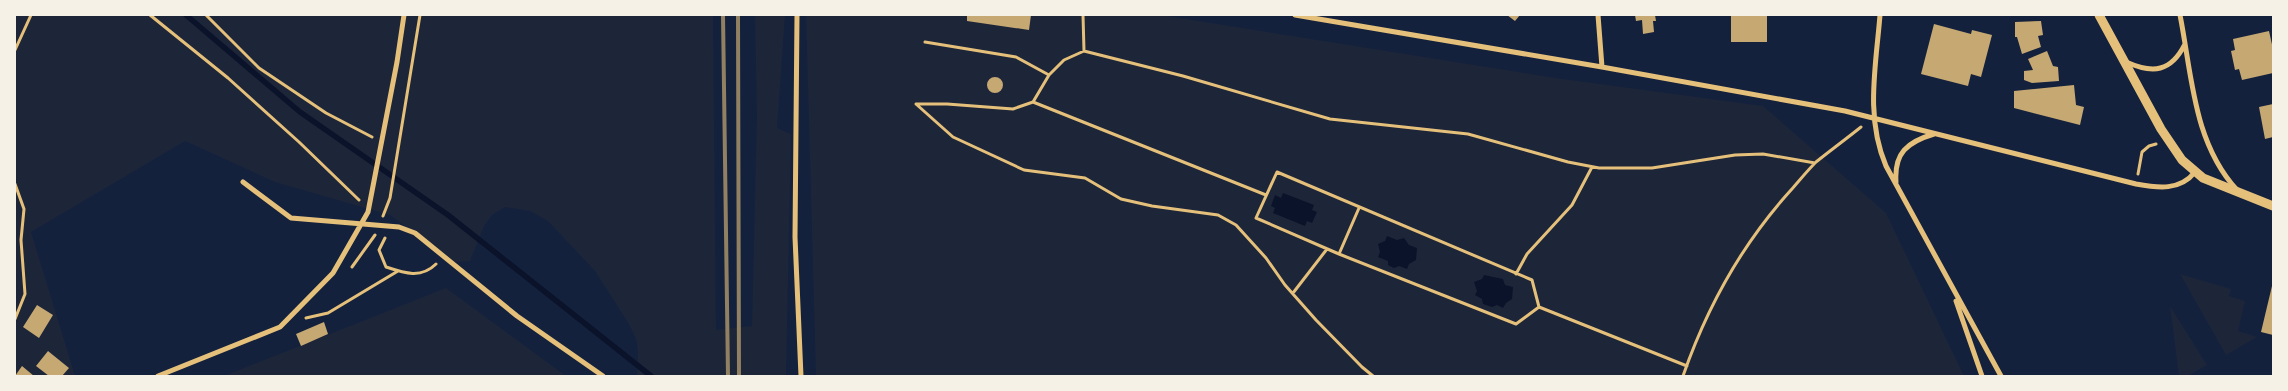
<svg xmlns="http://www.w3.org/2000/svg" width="2288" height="391" font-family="'Fira Sans',sans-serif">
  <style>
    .green { fill: #1d2539 }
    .water { fill: #0b132b }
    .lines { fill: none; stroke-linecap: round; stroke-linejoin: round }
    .stream { stroke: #0b132b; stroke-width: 5.5 }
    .building { fill: #c6a872 }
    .path { stroke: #e5c07b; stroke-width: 3 }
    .minor { stroke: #e5c07b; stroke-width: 5 }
    .tertiary { stroke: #e5c07b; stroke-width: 9 }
    .rail { stroke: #918062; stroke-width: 4 }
  </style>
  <rect width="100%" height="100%" fill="#14213d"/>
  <path class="green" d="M15 15H713L716 330 752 326 757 115 755 15H785L777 128 791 134 786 376H637L638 352 636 339 629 324 595 271 548 221 530 211 505 207 492 215 484 226 470 261 454 262 390 215 275 182 185 141 31 232 75 376H15Z
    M806 15H1161L1555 78 1763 106 1886 213 1964 376H816Z
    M2180 274 2231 289 2229 296 2245 301 2238 331 2257 337 2226 355Z
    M446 288 566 376H224Z
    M2170 306 2207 365 2188 376H2179Z"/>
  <path class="water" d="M1283 193 1314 205 1312 210 1317 212 1312 223 1307 221 1305 226 1273 213 1275 208 1271 206 1275 195 1281 198Z
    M1387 236 1397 240 1404 238 1409 245 1417 248 1416 260 1409 264 1407 269 1399 266 1394 268 1388 265V261L1378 257 1380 252 1378 244 1385 241Z
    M1484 275 1503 279 1505 285 1513 287 1512 299 1506 303 1503 308 1497 305 1492 307 1483 304 1482 299 1475 295 1477 291 1474 282 1482 279Z"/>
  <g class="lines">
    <path class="stream" d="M186 15 300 112 448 215 651 376"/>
  </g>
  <path class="building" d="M967 15H1031L1029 30 967 21Z
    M1507 15H1520L1515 21Z
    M1635 15H1655L1656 21H1653L1654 32 1643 34 1642 20 1636 21Z
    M1731 15H1767V42H1731Z
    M2041 21 2043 35 2038 36 2041 47 2022 54 2017 37H2015V22Z
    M1934 24 1971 34 1972 30 1992 35 1981 77 1971 74 1968 86 1921 74Z
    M2269 31 2273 49V73L2242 80 2239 69 2235 70 2231 51 2235 50 2233 39Z
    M2047 51 2053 66 2058 67 2059 81 2032 83 2024 80V71L2033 70 2028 59Z
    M987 85a8 8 0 1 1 16 0a8 8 0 1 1-16 0Z
    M2074 85 2076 105 2084 107 2080 125 2014 108V91Z
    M2273 104V137L2265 139 2259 107Z
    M2272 286H2273V335L2261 332Z
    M37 305 53 315 39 338 23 327Z
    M324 322 328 334 301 346 296 334Z
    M48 351 69 368 62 376H49L36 366Z
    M22 366 34 376H15Z"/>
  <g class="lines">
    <path class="path" d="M150 15 228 78 299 142 359 200
      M206 15 259 68 326 113 372 137
      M1083 15 1084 51
      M925 42 1016 57 1049 75
      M15 50 31 15
      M1033 102 1266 195
      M916 104H947L1013 109 1033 102 1049 75 1064 60 1084 51 1183 76 1330 119 1468 134 1568 162 1599 168H1652L1735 155 1763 154 1815 163
      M916 104 953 137 1024 170 1085 178 1121 199 1152 206 1218 215 1236 225 1266 258 1285 285 1316 320 1362 367 1373 376
      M1277 172 1532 280 1539 307 1516 324 1339 254 1256 218Z
      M2138 174 2142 152 2149 146 2156 144
      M15 184 24 209 21 240 25 294 15 319
      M383 216 390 198 420 15
      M385 238 379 250 386 267C404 273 421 279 436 264
      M1339 254 1359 208
      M352 267 375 235
      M1516 274 1527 254 1572 205 1592 167
      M1293 293 1327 249
      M1539 307 1687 366
      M306 318 328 313 398 271
      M1683 376C1707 307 1742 244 1791 190 1799 181 1807 171 1816 162 1831 150 1846 139 1861 127"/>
    <path class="minor" d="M797 15 795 237 801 376
      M1295 15 1602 67 1845 111 2136 184C2158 188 2180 191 2195 172
      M1598 15 1602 67
      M1880 15C1876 66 1865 117 1886 166L2001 376
      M2180 15C2192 75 2193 142 2237 190
      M2126 62C2153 74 2171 72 2185 44
      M243 182 291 218 399 227 415 233 517 316 603 376
      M1896 182C1894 153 1907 142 1934 134
      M1956 301 1982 376
      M158 376 280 327 333 273 368 212 397 62 404 15"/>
    <path class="tertiary" d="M2099 15 2161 129 2182 160 2203 178 2273 206"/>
    <path class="rail" d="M723 15 728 376
      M738 15 739 376"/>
  </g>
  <rect width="2288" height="391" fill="none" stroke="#f6f1e7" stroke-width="32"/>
</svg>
